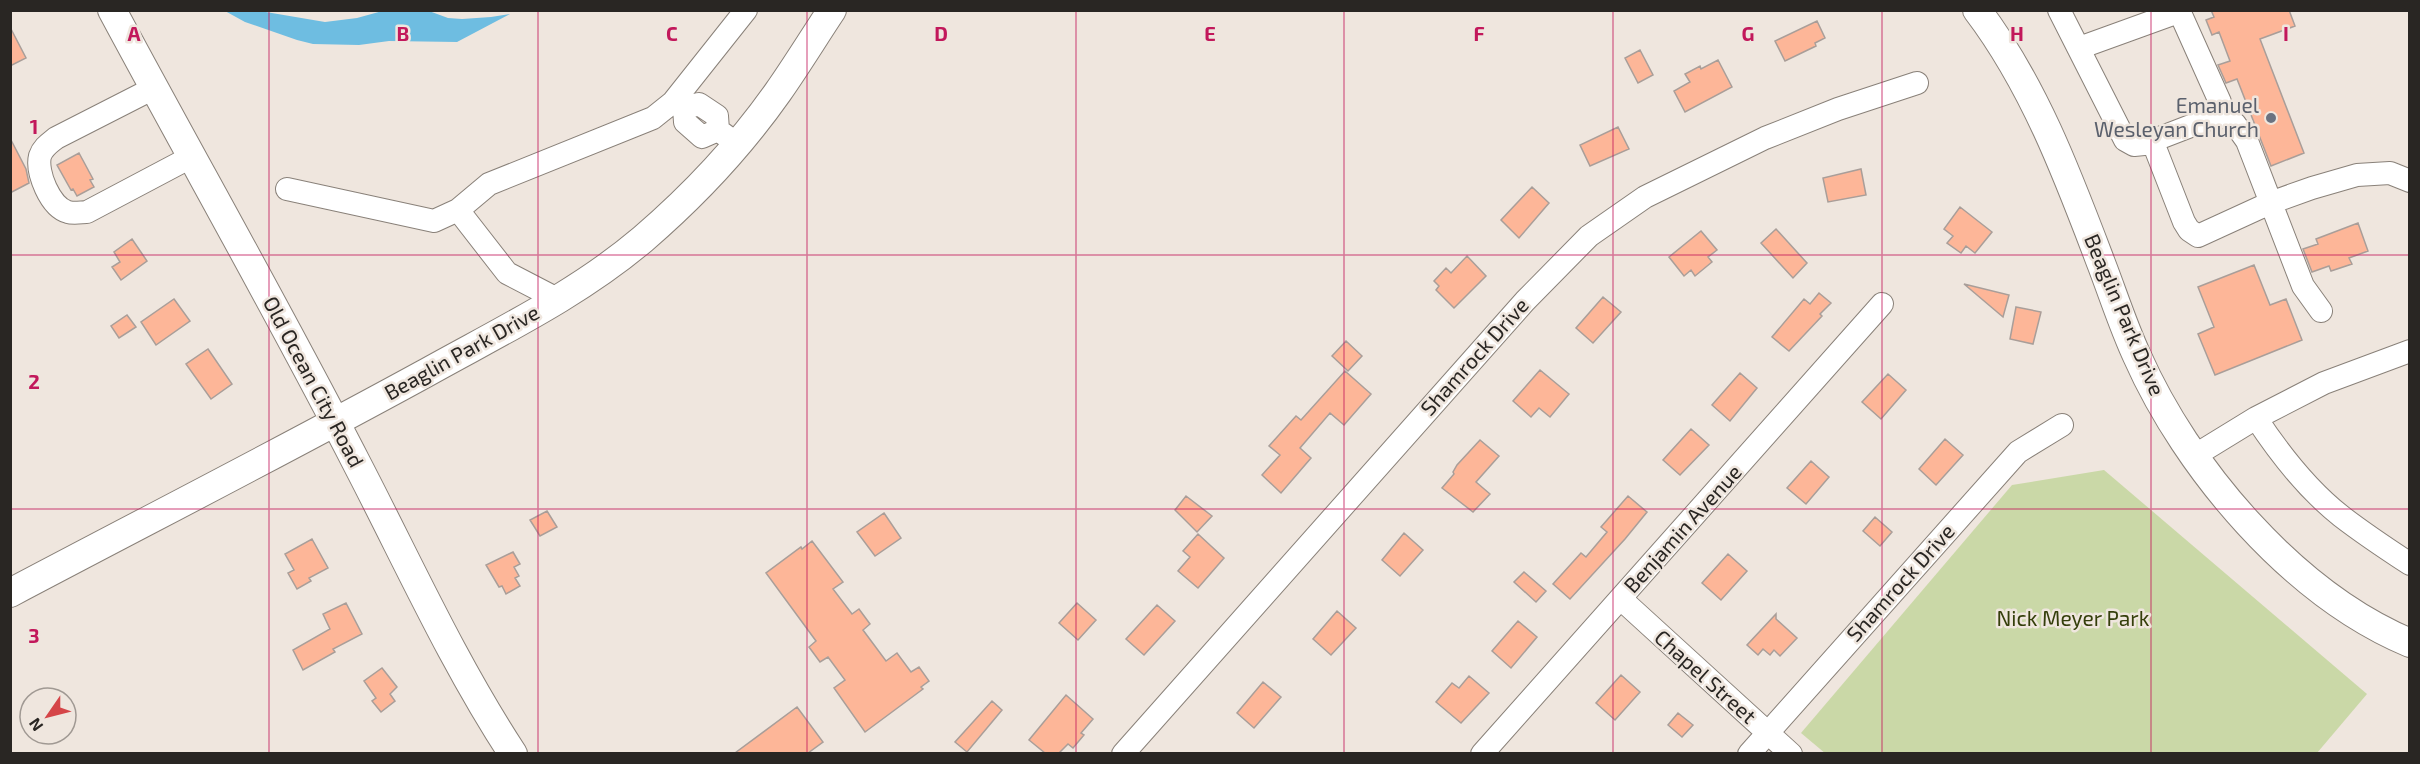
<svg xmlns="http://www.w3.org/2000/svg" width="2420" height="764" font-family="'Exo 2',sans-serif">
  <style>
    .green { fill: #cad8a7 }
    .water { fill: #6ebde1 }
    .building { fill: #fdb698; stroke: #a99e99; stroke-width: 1.5 }
    .lines { fill: none; stroke-linecap: round; stroke-linejoin: round }
    .minor-casing { stroke: #898179; stroke-width: 24 }
    .major-casing { stroke: #898179; stroke-width: 30 }
    .minor { stroke: #fff; stroke-width: 22 }
    .major { stroke: #fff; stroke-width: 28 }
    .grid { fill: none; stroke: #c2185b; stroke-width: 1.5; stroke-opacity: 0.55 }
    .worship-dot { fill: #6b7280; stroke: #efe6de; stroke-width: 2 }
    .labels { text-anchor: middle; stroke-width: 5; stroke-linejoin: round; paint-order: stroke }
    .worship-label { font-size: 21px; fill: #5b616d; stroke: #efe6de; text-anchor: end }
    .street-label { font-size: 21px; fill: #292623; stroke: #efe6de }
    .park-label { font-size: 21px; fill: #353f0b; stroke: #efe6de }
    .grid-label { font-size: 20px; text-anchor: middle; font-weight: bold; fill: #c2185b; stroke: #efe6de; stroke-width: 5; stroke-linejoin: round; paint-order: stroke }
  </style>
  <rect width="100%" height="100%" fill="#efe6de"/>
  <path class="green" d="M2104 470 2367 694 2317 753 1826 754 1801 733 2012 485Z"/>
  <path class="water" d="M386 10 429 11 448 18 462 19 491 17 510 14 457 42 389 41 359 45 313 44 297 40 245 22 225 11H260L325 22 357 18Z"/>
  <path class="building" d="M2211 10H2289L2295 26 2260 39 2304 153 2271 166 2237 79 2226 83 2218 65 2230 61 2219 32 2212 35 2206 20 2214 17Z
    M1817 21 1825 38 1815 43 1816 46 1785 61 1775 41Z
    M10 27 26 58 10 66Z
    M1640 50 1653 75 1638 83 1625 58Z
    M1718 60 1732 87 1685 112 1674 91 1690 82 1685 74 1700 66 1701 69Z
    M1618 127 1629 149 1590 166 1580 145Z
    M10 138 26 169 29 183 10 193Z
    M79 153 93 179 90 180 94 187 77 196 73 189 71 190 57 165Z
    M1861 169 1866 195 1828 202 1823 178Z
    M1532 187 1549 203 1519 238 1501 220Z
    M1960 207 1992 232 1975 253 1966 246 1961 253 1947 243 1953 236 1944 229Z
    M2358 223 2368 251 2349 258 2352 264 2331 271 2329 266 2312 272 2303 249 2318 244 2316 239Z
    M1776 229 1807 263 1793 278 1761 243Z
    M1701 231 1717 250 1708 257 1712 262 1695 276 1691 270 1684 276 1669 257Z
    M132 239 147 261 121 280 112 267 120 262 114 252Z
    M1467 256 1486 276 1454 308 1436 290 1439 286 1434 281 1446 268 1451 273Z
    M2254 265 2270 305 2286 299 2302 340 2215 375 2198 334 2214 327 2198 287Z
    M1964 284 2009 295 2003 317Z
    M1819 293 1831 303 1820 314 1822 316 1789 351 1772 337 1804 299 1810 304Z
    M1603 297 1621 312 1593 343 1576 328Z
    M174 299 190 321 156 345 141 322Z
    M2016 307 2041 312 2033 344 2010 339Z
    M127 315 136 327 119 338 111 326Z
    M1346 341 1362 356 1348 371 1332 356Z
    M208 349 232 384 211 399 186 364Z
    M1540 370 1569 394 1550 417 1539 408 1531 417 1513 401Z
    M1345 371 1371 394 1344 425 1330 413 1300 448 1311 458 1281 493 1262 475 1280 455 1269 446 1296 416 1301 420Z
    M1740 373 1757 388 1730 421 1712 405Z
    M1888 374 1906 390 1881 419 1862 402Z
    M1691 429 1709 445 1680 475 1663 460Z
    M1945 439 1963 455 1936 485 1919 469Z
    M1480 440 1499 456 1476 482 1490 494 1473 512 1442 488 1454 474 1453 472 1457 465Z
    M1811 461 1829 477 1806 504 1787 488Z
    M1186 496 1212 516 1197 532 1175 510Z
    M1628 496 1647 512 1625 539 1570 599 1553 584 1581 553 1586 557 1607 532 1601 527Z
    M547 511 557 527 540 536 530 520Z
    M884 513 901 538 875 556 857 532Z
    M1875 517 1892 532 1880 546 1863 531Z
    M1404 533 1423 550 1400 576 1382 560Z
    M1198 534 1224 558 1198 588 1178 571 1190 557 1183 551Z
    M312 539 328 568 309 578 311 581 297 589 288 573 294 570 285 554Z
    M812 541 843 582 833 589 852 614 859 609 870 624 863 630 886 661 897 653 911 672 919 667 929 681 921 687 923 689 865 732 834 688 845 680 828 657 820 662 809 647 816 641 766 573 801 547 802 549Z
    M513 552 520 564 514 567 519 576 515 578 520 586 506 594 502 586 499 587 486 565Z
    M1728 554 1747 571 1721 600 1702 583Z
    M1524 572 1546 591 1536 602 1514 582Z
    M346 603 362 634 333 649 335 652 303 670 293 650 330 629 323 614Z
    M1077 603 1096 620 1078 640 1059 623Z
    M1157 605 1175 621 1144 655 1126 639Z
    M1337 611 1356 628 1331 655 1313 639Z
    M1776 614V619L1797 638 1780 656 1774 650 1770 655 1763 649 1758 655 1747 645Z
    M1518 621 1537 637 1511 668 1492 651Z
    M382 668 397 687 390 694 395 701 381 712 372 701 376 698 364 681Z
    M1621 675 1640 692 1615 720 1596 703Z
    M1469 676 1489 693 1461 723 1436 702 1452 683 1459 688Z
    M1263 682 1281 697 1254 728 1237 713Z
    M1066 695 1093 719 1081 733 1084 735 1073 748 1068 744 1059 753H1045L1029 740Z
    M992 701 1002 710 967 752 955 742Z
    M797 707 823 742 808 753H735Z
    M1678 713 1693 725 1682 737 1668 725Z"/>
  <g class="lines">
    <defs>
      <path id="minor" d="M2059 10 2125 140 2134 145 2144 144 2214 117 2219 111 2220 102 2181 15 2173 14 2079 48
        M154 88 56 138C50 143 43 147 40 156 36 172 50 207 68 212 74 214 82 212 87 212L191 157
        M673 102 684 108 699 104 717 116 718 130 737 144
        M684 108 685 122 702 137 718 130
        M2219 111 2235 124 2247 141 2303 286 2321 311
        M2152 140 2184 222 2189 230 2198 236 2270 203 2312 188 2357 175 2390 173 2410 181
        M287 189 434 221 458 210 489 184 653 118 673 102 746 10
        M458 210 507 273 559 300
        M2256 418C2279 453 2308 490 2341 516 2363 533 2387 549 2410 564
        M2194 456 2256 418 2324 383 2410 351
        M1621 599 1791 754
        M1123 754 1525 301 1589 236 1645 197 1765 138 1838 109 1917 83
        M1482 754 1882 304
        M1749 754 2018 452 2062 425"/>
      <path id="major" d="M112 10C193 161 278 310 356 462 407 560 452 661 513 754
        M1977 10C2034 85 2068 176 2101 263 2113 294 2123 326 2137 356 2187 469 2293 594 2410 643
        M10 593C148 520 287 449 424 374 499 332 577 295 643 239 693 196 740 146 778 92 797 65 814 37 832 10"/>
    </defs>
    <use href="#minor" class="minor-casing"/>
    <use href="#major" class="major-casing"/>
    <use href="#minor" class="minor"/>
    <use href="#major" class="major"/>
  </g>
  <path class="grid" d="M269 10V754M538 10V754M807 10V754M1076 10V754M1344 10V754M1613 10V754M1882 10V754M2151 10V754M10 255H2410M10 509H2410"/>
  <circle class="worship-dot" cx="2271" cy="118" r="6"/>
  <g class="labels">
    <g class="worship-label">
      <text x="2259" y="113">Emanuel<tspan x="2259" dy="24">Wesleyan Church</tspan></text>
    </g>
    <g class="street-label">
      <text transform="translate(2124 315) rotate(67)" y="7">Beaglin Park Drive</text>
      <text transform="translate(462 353) rotate(-29)" y="7">Beaglin Park Drive</text>
      <text transform="translate(1475 357) rotate(-48)" y="7">Shamrock Drive</text>
      <text transform="translate(313 382) rotate(62)" y="7">Old Ocean City Road</text>
      <text transform="translate(1683 529) rotate(-48)" y="7">Benjamin Avenue</text>
      <text transform="translate(1901 583) rotate(-48)" y="7">Shamrock Drive</text>
      <text transform="translate(1705 677) rotate(42)" y="7">Chapel Street</text>
    </g>
    <g class="park-label">
      <text x="2073" y="626">Nick Meyer Park</text>
    </g>
  </g>
  <g class="grid-label">
    <text x="134" y="41">A</text>
    <text x="403" y="41">B</text>
    <text x="672" y="41">C</text>
    <text x="941" y="41">D</text>
    <text x="1210" y="41">E</text>
    <text x="1479" y="41">F</text>
    <text x="1748" y="41">G</text>
    <text x="2017" y="41">H</text>
    <text x="2286" y="41">I</text>
    <text x="34" y="134">1</text>
    <text x="34" y="389">2</text>
    <text x="34" y="643">3</text>
  </g>
  <rect width="2420" height="764" fill="none" stroke="#292623" stroke-width="24"/>
  <g transform="translate(48 716) rotate(235)"><circle r="28" fill="#efe6de" stroke="#a09993" stroke-width="1.5"/>
  <path d="M0-4.5L10 22L0 15L-10 22Z" fill="#d54548"/>
  <text y="-9" font-size="16" font-weight="bold" text-anchor="middle" fill="#292623">N</text>
  </g>
</svg>
